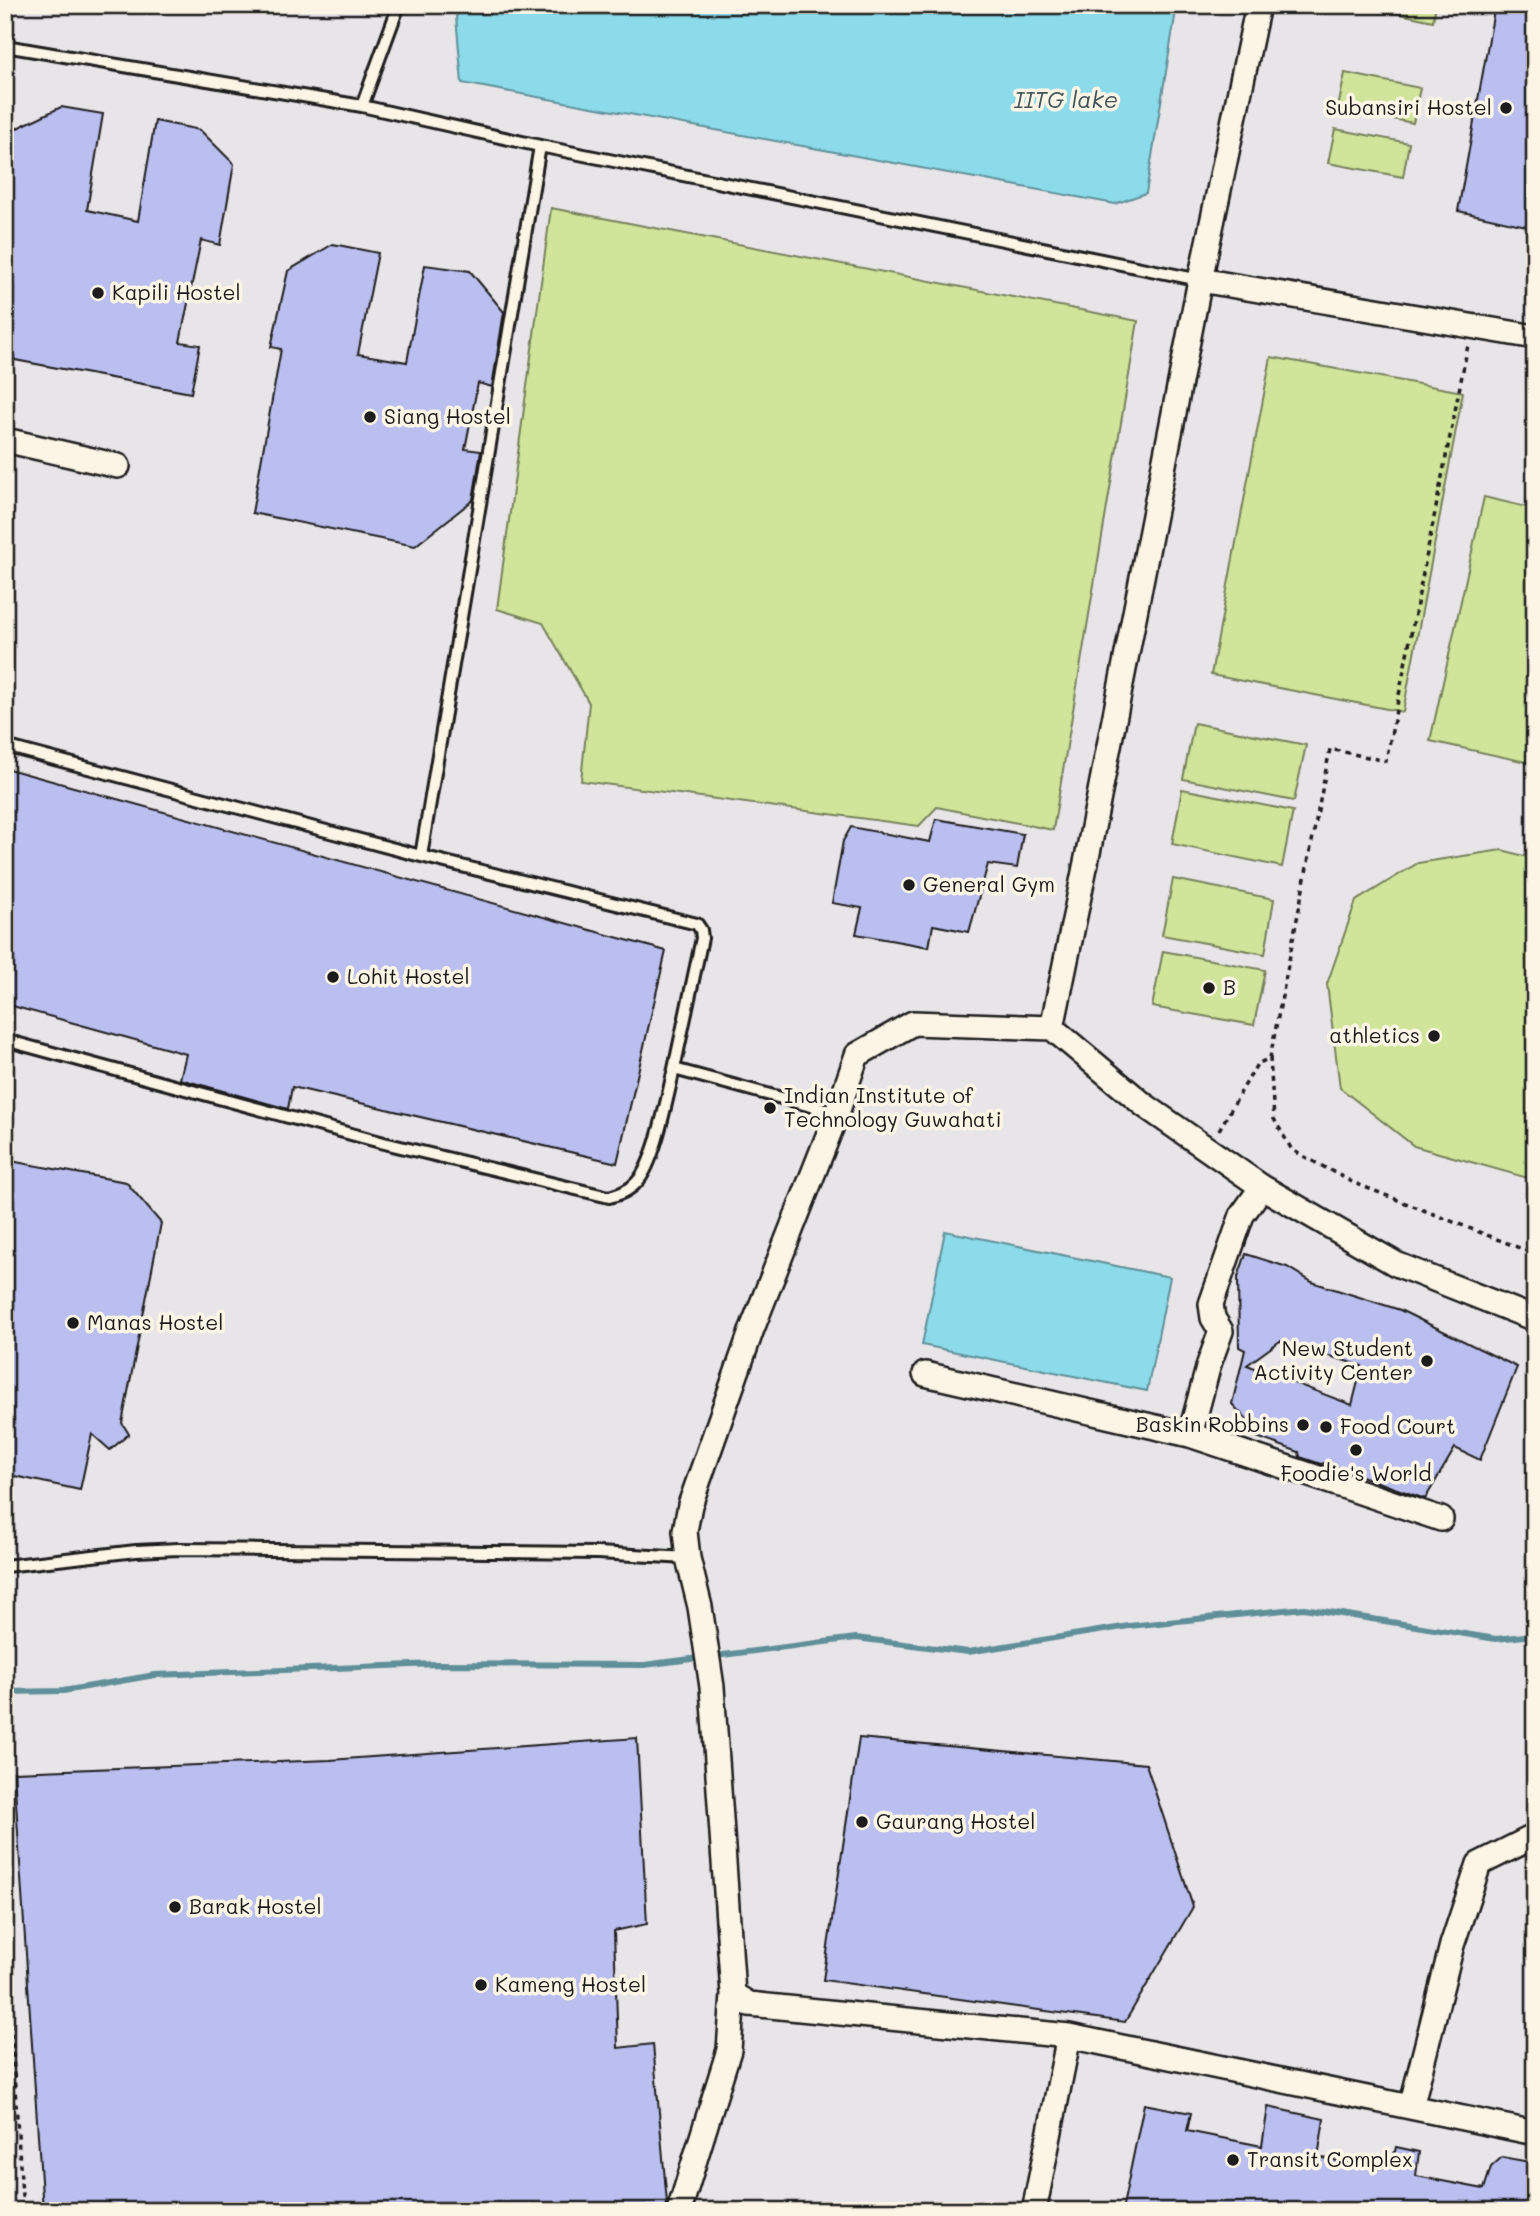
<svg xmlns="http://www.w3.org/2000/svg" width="1540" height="2216" font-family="Mali,sans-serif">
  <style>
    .built { fill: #e8e5e8 }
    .green { fill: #d0e59a; stroke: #76805b; stroke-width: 2 }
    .water { fill: #8cdbea; stroke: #5f8f98; stroke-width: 2 }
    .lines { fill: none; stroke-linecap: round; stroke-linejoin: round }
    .stream { stroke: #5f8f98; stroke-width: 6 }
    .building { fill: #babff0; stroke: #1c1c1c; stroke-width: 2; fill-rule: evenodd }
    .service-casing { stroke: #1c1c1c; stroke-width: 16 }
    .minor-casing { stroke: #1c1c1c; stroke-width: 28 }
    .path { stroke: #1c1c1c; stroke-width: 3.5; stroke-dasharray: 5 5; stroke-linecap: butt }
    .service { stroke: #fcf5e5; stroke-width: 10 }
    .minor { stroke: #fcf5e5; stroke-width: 23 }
    .poi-dot { fill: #1c1c1c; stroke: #fcf5e5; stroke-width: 2.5 }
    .labels { text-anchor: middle; stroke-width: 7; stroke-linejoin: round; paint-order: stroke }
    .poi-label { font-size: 21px; fill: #1c1c1c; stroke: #fcf5e5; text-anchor: start }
    .water-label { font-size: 23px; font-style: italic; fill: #3e555a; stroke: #fcf5e5 }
  </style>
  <rect width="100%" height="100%" fill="#fcf5e5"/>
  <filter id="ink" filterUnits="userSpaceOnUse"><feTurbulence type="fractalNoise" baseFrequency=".0143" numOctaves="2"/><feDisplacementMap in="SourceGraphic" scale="14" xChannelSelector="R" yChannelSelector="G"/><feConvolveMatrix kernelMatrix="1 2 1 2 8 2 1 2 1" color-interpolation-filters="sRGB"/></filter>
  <g filter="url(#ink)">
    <path class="built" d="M5 5H1535V2211H5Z"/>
    <path class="green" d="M1358 5H1436L1433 21Z
      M1345 73 1420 88 1413 123 1338 108Z
      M1335 129 1409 143 1403 177 1328 163Z
      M551 208 1138 321 1053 830 937 807 919 826 581 781 589 703 543 623 497 609Z
      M1271 357 1463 392 1403 712 1211 675Z
      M1484 497 1535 509V764L1430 741Z
      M1194 723 1306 745 1294 801 1183 779Z
      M1182 789 1293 811 1282 867 1172 844Z
      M1502 850 1535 859V1180L1414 1146 1340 1088 1327 984 1356 901 1418 863Z
      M1173 879 1274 899 1265 954 1162 935Z
      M1163 951 1265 970 1254 1025 1152 1007Z"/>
    <path class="water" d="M463 5H1177L1146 193 1115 204 462 83 456 17Z
      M945 1231 1170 1277 1147 1391 922 1345Z"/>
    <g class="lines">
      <path class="stream" d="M5 1692 63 1691 155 1675 437 1664 644 1665 856 1638 968 1652 1129 1626 1304 1608 1496 1639 1535 1635"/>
    </g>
    <path class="building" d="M1495 5H1535V228L1458 211Z
      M61 107 103 114 87 210 138 221 155 121 200 130 234 164 220 245 201 240 180 342 200 345 191 393 15 360 5 344V177L13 130Z
      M333 244 378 253 358 354 407 362 425 265 470 271 504 312 492 387 478 383 465 449 481 451 473 500 415 546 252 513 281 349 271 347 288 271Z
      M5 768 666 951 617 1163 292 1087 288 1109 180 1079 186 1054 5 1004Z
      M936 819 1023 834 1017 868 988 864 969 932 933 925 929 947 856 934 862 908 832 903 843 841 851 827 930 842Z
      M5 1160 126 1182 161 1223 122 1423 129 1434 110 1450 92 1434 80 1490 5 1474Z
      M1246 1254 1287 1267 1312 1282 1400 1310 1517 1367 1480 1460 1455 1448 1425 1499 1325 1463 1321 1464 1300 1457 1299 1452 1251 1435 1246 1419 1232 1404 1245 1350 1239 1347 1238 1277ZM1280 1341 1362 1366 1352 1405 1247 1365Z
      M637 1738 647 1924 614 1931 618 2048 653 2044 667 2203 665 2211H43L14 1772 330 1760Z
      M859 1738 1146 1764 1193 1907 1125 2022 823 1980Z
      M1144 2104 1191 2113 1187 2131 1262 2146 1268 2107 1324 2119 1318 2157 1377 2169 1392 2164 1396 2147 1419 2152 1416 2176 1484 2189 1491 2167 1502 2157 1535 2163V2211H1122Z"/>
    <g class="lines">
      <defs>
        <path id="service" d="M5 46 362 106 540 146 1200 280
          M362 106 399 5
          M5 746 421 856 697 924 701 930 702 938 674 1069 837 1113
          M421 856 540 146
          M5 1040 384 1143 609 1197C620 1194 629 1191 637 1182 655 1163 667 1097 674 1069
          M5 1566 136 1551 179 1549 597 1553 688 1558"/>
        <path id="minor" d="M1258 5 1200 280 1090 843 1052 1028 913 1023 857 1055 837 1113 752 1329 690 1505 685 1531 688 1558 700 1607 712 1687 733 1994 749 2004 1069 2036 1535 2133
          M1200 280 1535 337
          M5 440 118 466
          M1052 1028 1144 1105 1262 1187 1396 1264 1535 1319
          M925 1374 1190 1435 1441 1519
          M1190 1435 1209 1364 1221 1331 1213 1318 1211 1304 1242 1215 1262 1187
          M1411 2107 1452 1945 1479 1864 1535 1836
          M679 2211 729 2050 733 1994
          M1034 2211 1069 2036"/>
      </defs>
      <use href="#service" class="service-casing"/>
      <use href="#minor" class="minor-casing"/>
      <path class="path" d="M1270 1058 1274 1119 1292 1150 1352 1182 1535 1254
        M1219 1130 1257 1064 1270 1058 1330 749 1386 761 1468 345
        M5 1933 23 2211"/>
      <use href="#service" class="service"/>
      <use href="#minor" class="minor"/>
    </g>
  </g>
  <g class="poi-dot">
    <circle cx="1506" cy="108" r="7"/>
    <circle cx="98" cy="293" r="7"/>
    <circle cx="370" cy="417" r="7"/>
    <circle cx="909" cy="885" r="7"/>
    <circle cx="333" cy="977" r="7"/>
    <circle cx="1209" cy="988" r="7"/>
    <circle cx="1434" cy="1036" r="7"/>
    <circle cx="770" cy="1108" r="7"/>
    <circle cx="73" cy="1323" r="7"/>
    <circle cx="1427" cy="1361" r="7"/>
    <circle cx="1303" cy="1425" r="7"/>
    <circle cx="1326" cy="1427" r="7"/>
    <circle cx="1356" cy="1450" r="7"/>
    <circle cx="862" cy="1822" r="7"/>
    <circle cx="175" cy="1907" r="7"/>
    <circle cx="481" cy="1985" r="7"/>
    <circle cx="1233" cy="2160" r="7"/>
  </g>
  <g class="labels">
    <g class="poi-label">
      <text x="1492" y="115" text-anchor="end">Subansiri Hostel</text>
      <text x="112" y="300">Kapili Hostel</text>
      <text x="384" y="424">Siang Hostel</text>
      <text x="923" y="892">General Gym</text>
      <text x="347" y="984">Lohit Hostel</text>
      <text x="1223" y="995">B</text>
      <text x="1420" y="1043" text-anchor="end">athletics</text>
      <text x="784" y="1103">Indian Institute of<tspan x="784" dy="24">Technology Guwahati</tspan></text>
      <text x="87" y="1330">Manas Hostel</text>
      <text x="1413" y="1356" text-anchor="end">New Student<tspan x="1413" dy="24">Activity Center</tspan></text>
      <text x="1289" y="1432" text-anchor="end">Baskin Robbins</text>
      <text x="1340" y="1434">Food Court</text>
      <text x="1356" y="1481" text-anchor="middle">Foodie's World</text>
      <text x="876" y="1829">Gaurang Hostel</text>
      <text x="189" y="1914">Barak Hostel</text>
      <text x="495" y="1992">Kameng Hostel</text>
      <text x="1247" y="2167">Transit Complex</text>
    </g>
    <g class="water-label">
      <text x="1066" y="108">IITG lake</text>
    </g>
  </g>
  <rect width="1540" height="2216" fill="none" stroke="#fcf5e5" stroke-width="28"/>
  <rect x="14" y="14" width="1512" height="2188" fill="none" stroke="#1c1c1c" stroke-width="2.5" filter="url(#ink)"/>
</svg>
